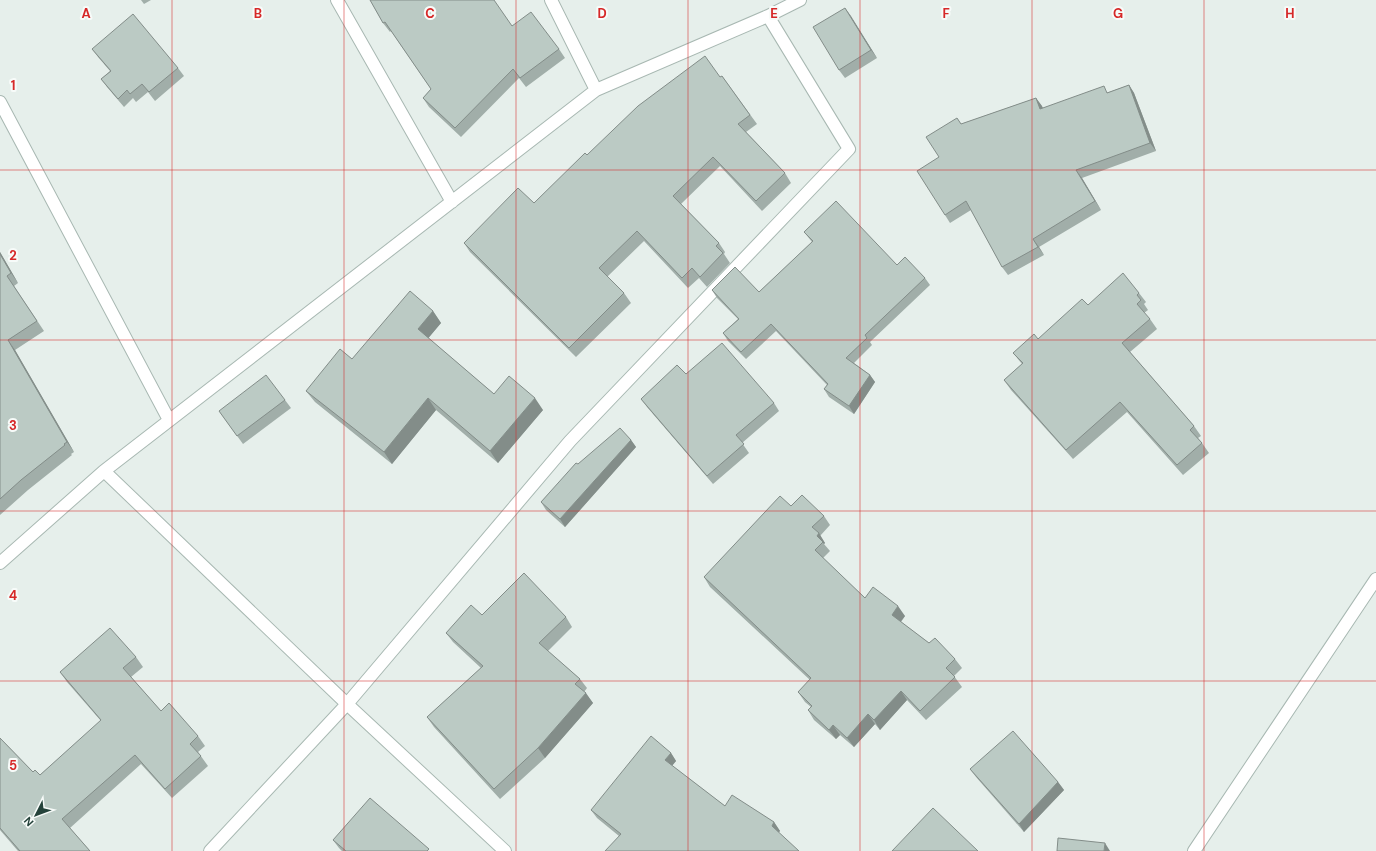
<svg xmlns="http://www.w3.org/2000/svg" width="1376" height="851" font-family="'DM Sans',sans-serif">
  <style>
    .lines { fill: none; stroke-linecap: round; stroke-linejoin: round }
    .minor-casing { stroke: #a8b8b2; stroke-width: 14 }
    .minor { stroke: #fff; stroke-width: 12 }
    .wall { fill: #a1aea9 }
    .shaded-wall { fill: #838d89 }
    .building { fill: #bbcac4; stroke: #838d89 }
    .grid { fill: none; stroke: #d62828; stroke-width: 1; stroke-opacity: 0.55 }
    .grid-label { font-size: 13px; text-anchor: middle; font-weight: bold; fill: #d62828; stroke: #f7fbf9; stroke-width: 4; stroke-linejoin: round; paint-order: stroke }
  </style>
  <rect width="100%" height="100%" fill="#e6efeb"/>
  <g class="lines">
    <defs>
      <path id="minor" d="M337 0 452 202
        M551 0 596 90
        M0 102 169 420
        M104 471 347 704 505 851
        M0 563 104 471 596 90 768 16 800 0
        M210 851 347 704 570 441 849 149 768 16
        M1194 851 1376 579"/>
    </defs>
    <use href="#minor" class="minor-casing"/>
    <use href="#minor" class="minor"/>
  </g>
  <path class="wall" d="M141 0H151L144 4Z
    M370 0 512 26 559 49 565 58 526 87 519 78 461 137 429 107 423 98 431 89 391 31 390 32 383 23Z
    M845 8 877 58 845 78 839 70Z
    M92 49 178 68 184 76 155 101 148 92 136 102 133 98 124 107 107 87 101 79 110 71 98 57Z
    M722 76 757 124 746 132 785 173 791 183 762 211 720 166 681 204 719 243 725 252 724 254 730 263 707 287 699 278 688 288 644 241 607 277 624 293 631 303 576 357 470 252 464 243 534 203 587 155Z
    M1129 85 1134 93 1156 151 1082 178 1101 210 1039 247 1044 255 1008 275 1002 267 971 210 950 223 945 215 939 157 957 118 961 124 1036 98 1043 108 1109 92Z
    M804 232 897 265 925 278 930 285 870 342 872 345 854 363 870 375 875 382 854 414 829 397 824 389 827 385 776 331 746 359 728 341 723 333 738 319 717 298 712 290 759 292 812 242Z
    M0 252 18 283 14 286 44 331 15 350 74 452 71 454 72 455 28 490 0 515Z
    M1139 293 1146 302 1144 304 1148 310 1144 313 1150 319 1157 329 1130 352 1194 426 1201 436 1198 438 1202 443 1209 453 1183 475 1127 412 1073 459 1011 390 1004 380 1022 364 1013 353 1038 339 1088 305Z
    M433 311 441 323 428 338 494 394 543 410 498 463 436 410 392 464 315 402 306 391 352 359Z
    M641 399 774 403 779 411 742 443 749 453 713 484 647 407Z
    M285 400 291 408 243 444 219 411Z
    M631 440 636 447 565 527 546 510 541 502 578 464Z
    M791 506 824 516 830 525 820 536 825 543 824 544 830 551 823 558 865 598 905 616 901 622 929 643 955 659 962 668 954 676 962 687 926 720 907 700 880 730 875 724 854 747 840 735 836 739 814 720 808 710 811 707 805 702 798 692 810 680 710 587 704 577Z
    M482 615 566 617 572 627 548 651 580 679 587 688 584 692 593 703 545 758 500 799 434 727 427 717 481 668 453 642 446 633Z
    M136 657 143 667 131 677 161 711 198 736 205 746 198 752 208 766 172 798 141 764 70 828 90 851H18L0 830V738L33 772 40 775 101 721 67 682 60 672Z
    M671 753 676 761 672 766 725 806 774 822 780 831 779 832 619 836 597 818 591 810Z
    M970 769 1058 782 1064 790 1024 832 976 777Z
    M333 840 430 851H342L339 848Z"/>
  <path class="shaded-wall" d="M845 8 851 16 877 58 871 50Z
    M1129 85 1134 93 1156 151 1150 143Z
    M1036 98 1042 106 1046 117 1040 109Z
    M1076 170 1082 178 1101 210 1095 201Z
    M1033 239 1039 247 1044 255 1038 247Z
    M0 252 18 283 11 273 0 254Z
    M433 311 441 323 426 341 418 329Z
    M8 340 15 350 74 452 67 442Z
    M870 375 875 382 854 414 849 406Z
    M428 398 436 410 392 464 384 452Z
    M535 398 543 410 498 463 490 451Z
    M631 440 636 447 565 527 560 519Z
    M819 533 825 543 824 544 817 536Z
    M898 606 905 616 898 625 892 615Z
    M901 691 907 700 880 730 874 720Z
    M586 693 593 703 545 758 538 748Z
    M868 714 875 724 854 747 847 738Z
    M833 725 840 735 836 739 829 730Z
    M671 753 676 761 670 768 665 760Z
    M1058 782 1064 790 1024 832 1019 824Z
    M774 822 780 831 777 834 772 826Z
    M1105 843 1110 851H1104Z"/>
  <path class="building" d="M370 0H494L512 26 531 12 559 49 520 78 513 69 455 128 423 98 431 89 385 22 383 23Z
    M845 8 871 50 839 70 813 27Z
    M133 14 178 68 149 92 142 84 130 94 127 90 118 99 101 79 111 71 92 49Z
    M705 56 720 77 722 76 750 115 738 124 785 173 756 201 713 157 673 196 719 243 716 246 723 253 700 277 692 268 682 278 637 231 599 268 624 293 569 348 464 243 518 188 534 203 585 153 587 155 638 106Z
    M1129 85 1150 143 1076 170 1095 201 1033 239 1038 247 1002 267 966 201 945 215 917 171 939 157 926 137 957 118 961 124 1036 98 1040 109 1104 86 1107 93Z
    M836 201 897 265 905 257 925 278 865 335 867 338 846 358 870 375 849 406 824 389 828 384 771 324 741 352 723 333 739 319 712 290 735 267 759 292 813 241 804 232Z
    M0 254 11 273 7 276 37 321 8 340 67 442 64 444 65 445 21 480 0 499Z
    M1123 273 1139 293 1137 295 1141 300 1137 304 1150 319 1122 343 1194 426 1190 430 1202 443 1177 465 1120 402 1066 450 1004 380 1023 363 1013 353 1034 334 1038 339 1082 299 1088 305Z
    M410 291 433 311 418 329 494 394 509 376 535 398 490 451 428 398 384 452 306 391 340 349 352 359Z
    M722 343 774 403 736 435 744 444 707 476 641 399 677 365 686 374Z
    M266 375 285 400 237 436 219 411Z
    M620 428 631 440 560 519 541 502 576 463 578 464Z
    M802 495 824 516 812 527 819 533 817 536 823 542 815 550 865 598 873 587 898 606 892 615 929 643 935 638 955 659 946 668 955 677 920 711 901 691 874 720 868 714 847 738 833 725 829 730 808 710 812 706 798 692 811 678 704 577 780 496 791 506Z
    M524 573 566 617 539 643 580 679 575 684 586 693 538 748 494 789 427 717 483 666 446 633 471 605 482 615Z
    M110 628 136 657 123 668 161 711 169 703 198 736 190 744 201 756 165 789 135 755 62 819 90 851H20L0 828V738L33 772 35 770 40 775 101 720 60 672Z
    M1013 731 1058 782 1019 824 970 769Z
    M651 736 671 753 665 760 725 806 732 795 774 822 772 826 799 851H605L621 834 591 810Z
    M370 798 429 849 427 851H346L333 840Z
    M933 808 978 851H892Z
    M1058 838 1105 843 1104 851H1057Z"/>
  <path class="grid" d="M172 0V851M344 0V851M516 0V851M688 0V851M860 0V851M1032 0V851M1204 0V851M0 170H1376M0 340H1376M0 511H1376M0 681H1376"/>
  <g class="grid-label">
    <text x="86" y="18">A</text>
    <text x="258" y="18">B</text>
    <text x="430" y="18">C</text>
    <text x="602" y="18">D</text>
    <text x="774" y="18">E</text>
    <text x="946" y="18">F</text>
    <text x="1118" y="18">G</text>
    <text x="1290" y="18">H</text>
    <text x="13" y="90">1</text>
    <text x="13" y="260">2</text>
    <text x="13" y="430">3</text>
    <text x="13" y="600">4</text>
    <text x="13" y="770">5</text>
  </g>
  <g transform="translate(36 815) rotate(228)" stroke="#f7fbf9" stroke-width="3" paint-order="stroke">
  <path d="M0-3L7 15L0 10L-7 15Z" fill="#24423a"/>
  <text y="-6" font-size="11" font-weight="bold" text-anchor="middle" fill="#24423a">N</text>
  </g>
</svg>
